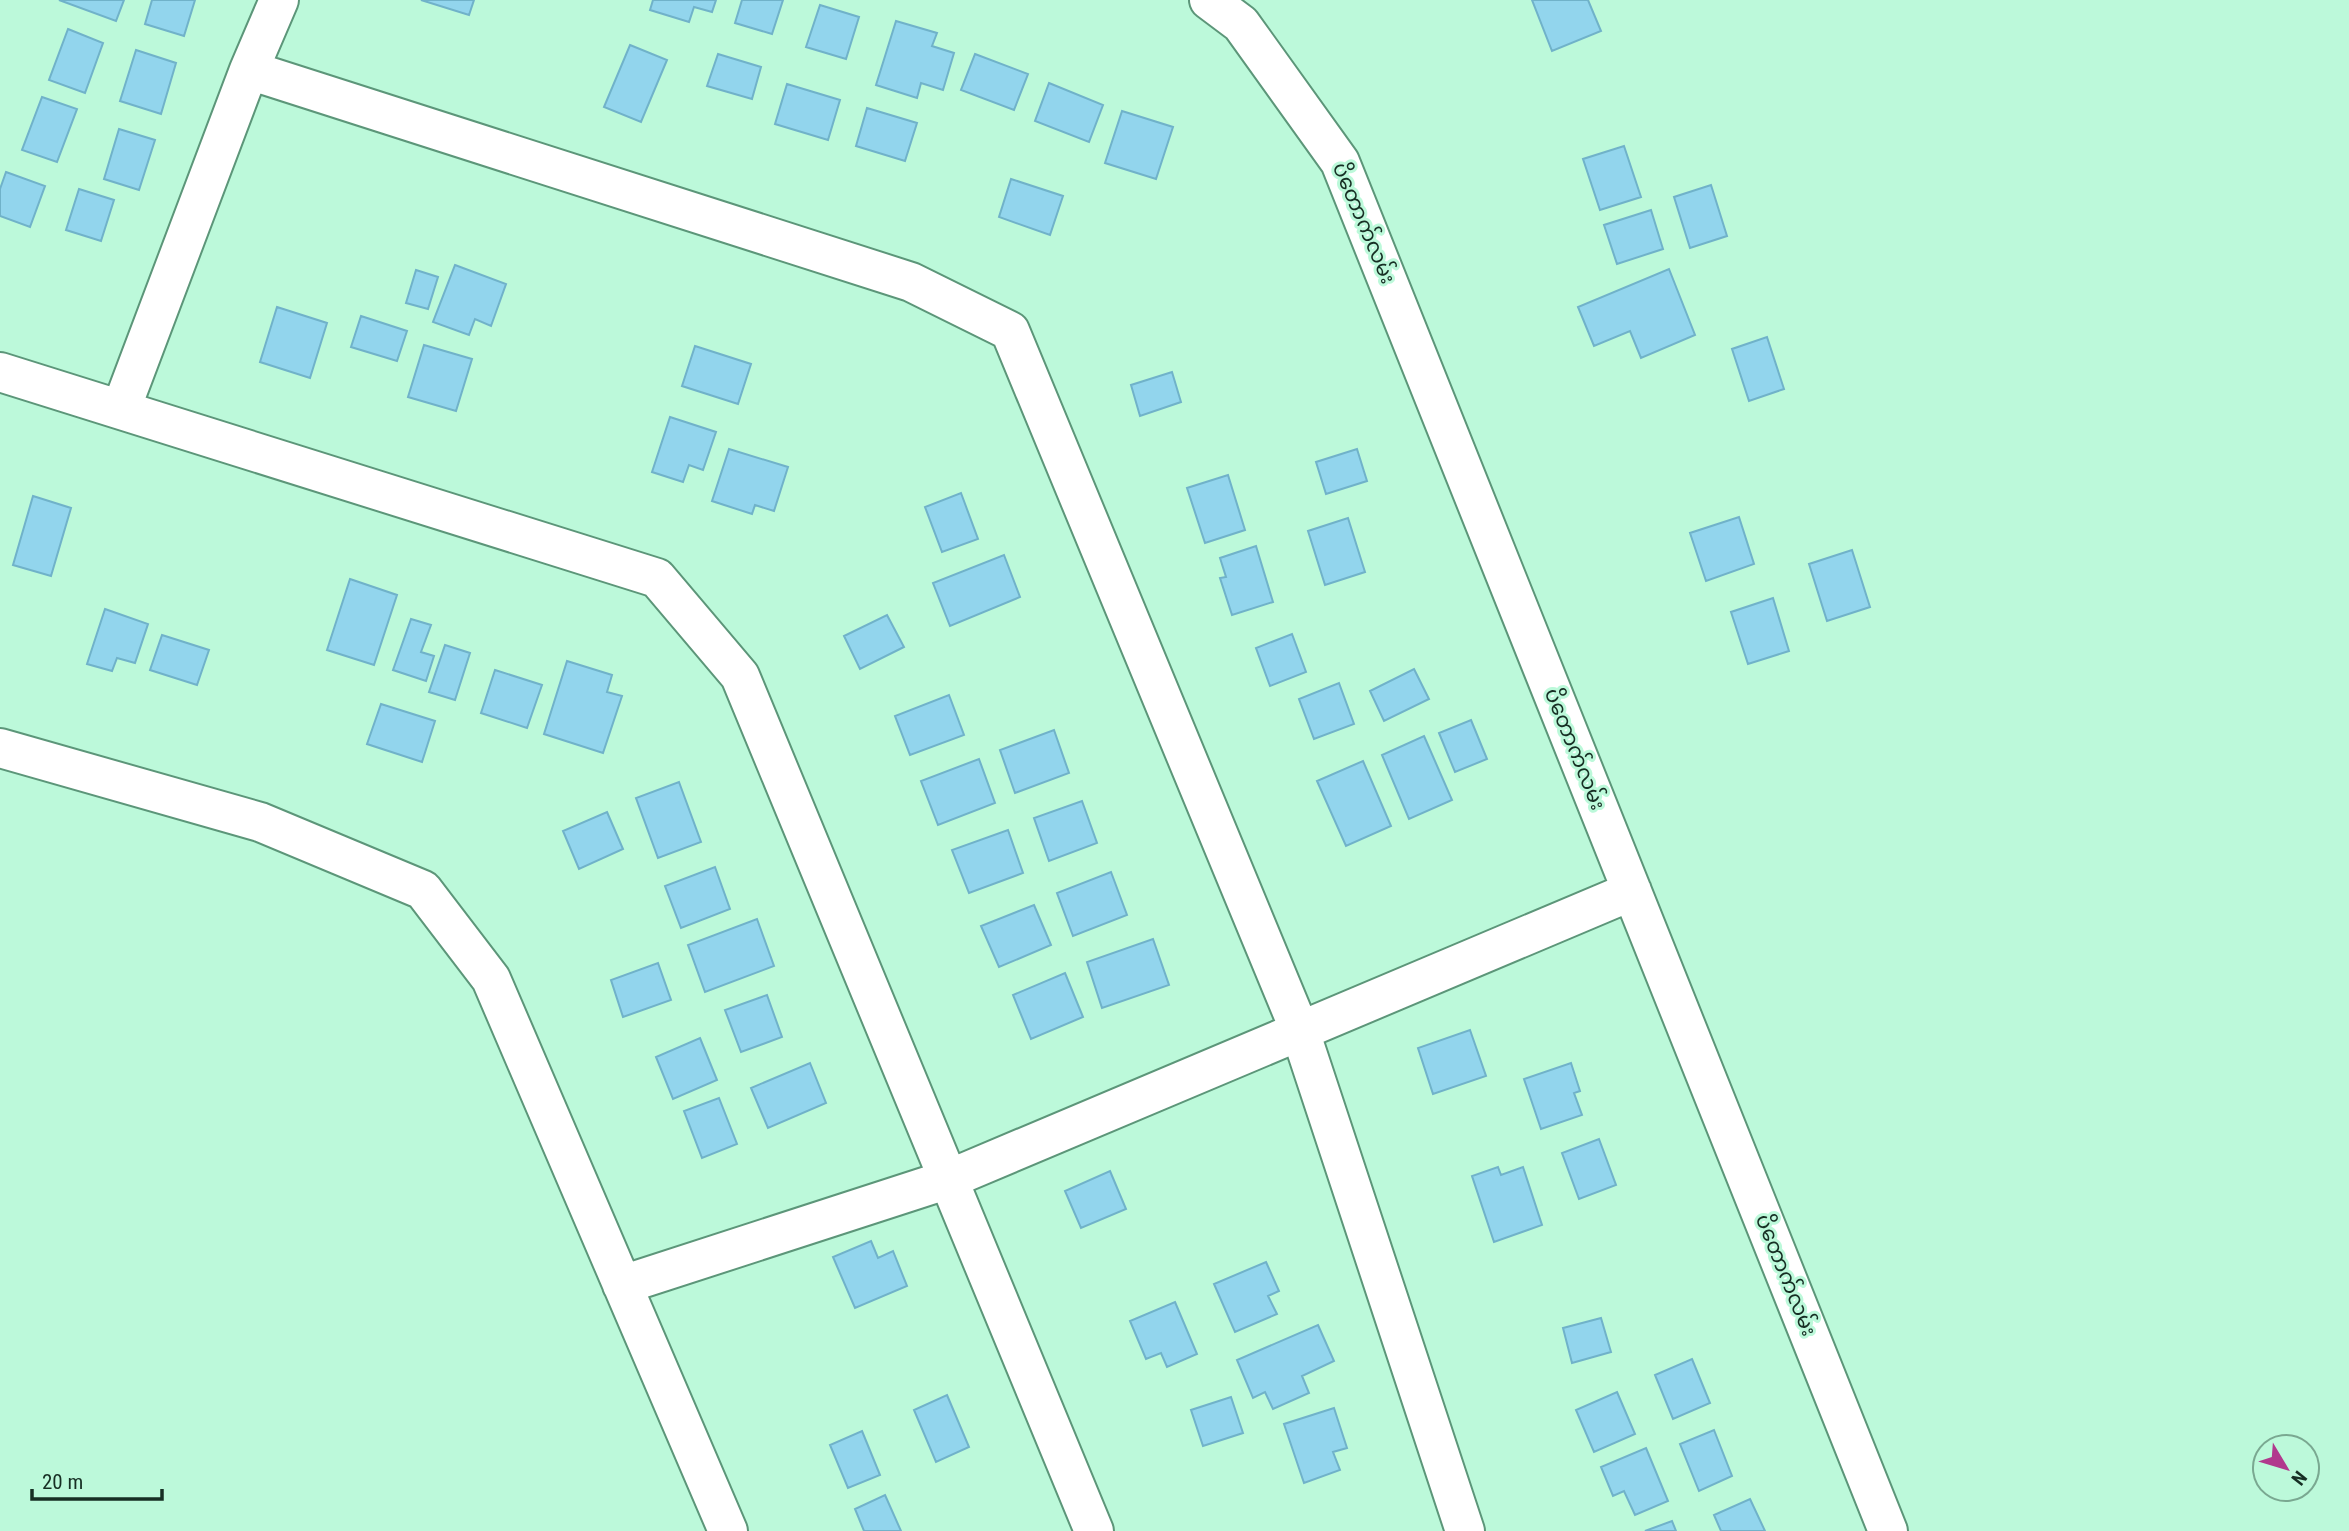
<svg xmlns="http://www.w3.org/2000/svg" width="2349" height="1531" font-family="'Roboto Condensed','Noto Sans Myanmar',sans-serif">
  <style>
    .building { fill: #92d5ed; stroke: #70b2c9; stroke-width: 2 }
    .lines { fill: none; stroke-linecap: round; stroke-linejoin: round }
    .minor-casing { stroke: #5c9679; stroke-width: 42 }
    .minor { stroke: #fff; stroke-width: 38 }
    .labels { text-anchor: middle; stroke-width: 6; stroke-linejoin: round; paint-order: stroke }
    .street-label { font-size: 21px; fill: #172f24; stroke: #bcf9da }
  </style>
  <rect width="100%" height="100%" fill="#bcf9da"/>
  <path class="building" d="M59 0H124L116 21Z
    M152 0H195L184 36 145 24Z
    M421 0H474L469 15Z
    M653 0H716L712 12 694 7 689 22 650 10Z
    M742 0H783L772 34 735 23Z
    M1532 0H1588L1601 31 1552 51Z
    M820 5 859 17 846 59 806 47Z
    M896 21 937 33 932 46 954 53 943 90 921 83 917 98 876 85Z
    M68 29 103 43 85 93 49 80Z
    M630 45 667 60 641 122 604 107Z
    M136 50 176 63 161 114 120 101Z
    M718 54 761 67 752 99 707 86Z
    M975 54 1028 74 1014 110 961 90Z
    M1049 83 1103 105 1089 142 1035 121Z
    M787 84 840 100 828 140 775 124Z
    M42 97 77 109 57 162 22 150Z
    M867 108 917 123 905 161 856 146Z
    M1122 111 1173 127 1156 179 1105 163Z
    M119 129 155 140 139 190 104 179Z
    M1624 146 1641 197 1600 210 1583 159Z
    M6 172 45 186 30 227 0 216V189Z
    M1011 179 1063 196 1050 235 999 217Z
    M1711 185 1727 236 1690 248 1674 197Z
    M79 189 114 200 101 241 66 230Z
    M1651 210 1663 249 1617 264 1604 225Z
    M455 265 506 284 491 326 475 319 469 335 433 322Z
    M1669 269 1695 335 1641 358 1630 331 1594 346 1578 307Z
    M416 270 438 277 428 309 406 303Z
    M277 307 327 323 310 378 260 362Z
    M361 316 407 331 397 361 351 347Z
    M1767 337 1784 389 1749 401 1732 349Z
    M424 345 472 359 456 411 408 397Z
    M695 346 751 364 738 404 682 386Z
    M1172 372 1181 402 1140 416 1131 385Z
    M670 417 716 432 703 470 689 465 683 482 652 472Z
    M729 449 788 467 774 511 755 505 752 514 712 501Z
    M1357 449 1367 481 1326 494 1316 462Z
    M1228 475 1245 530 1205 543 1187 488Z
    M961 493 978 539 942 552 925 507Z
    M33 496 71 508 51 576 13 565Z
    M1739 517 1754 564 1706 581 1690 533Z
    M1348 518 1365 572 1325 585 1308 531Z
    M1256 546 1273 602 1232 615 1220 578 1226 577 1220 558Z
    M1852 550 1870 607 1827 621 1809 564Z
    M1004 555 1020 597 950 626 933 583Z
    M350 579 397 595 374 665 327 650Z
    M1773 598 1789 651 1748 664 1731 612Z
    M105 609 148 624 135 663 117 658 112 671 87 664Z
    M887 615 904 647 860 669 844 636Z
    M411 619 431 625 421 652 434 656 426 681 393 670Z
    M1292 634 1306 672 1270 686 1256 648Z
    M162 635 209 650 197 685 150 670Z
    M445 645 470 653 455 700 429 692Z
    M567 661 612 675 607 692 622 696 603 753 544 734Z
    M1414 669 1429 699 1384 721 1370 691Z
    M495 670 542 685 527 728 481 713Z
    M1339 683 1354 724 1314 739 1299 699Z
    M949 695 964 735 910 755 895 716Z
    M381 704 435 721 422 762 367 744Z
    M1471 720 1487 759 1455 772 1439 733Z
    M1054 730 1069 773 1015 793 1000 750Z
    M1424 736 1452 800 1409 819 1382 755Z
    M979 759 995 803 938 825 921 781Z
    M1363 761 1391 826 1346 846 1317 781Z
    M679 782 701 842 658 858 636 798Z
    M1082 801 1097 843 1049 861 1034 818Z
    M607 812 623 849 579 869 563 831Z
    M1008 830 1023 873 969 893 952 850Z
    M715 867 730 909 681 928 665 886Z
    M1111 872 1127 915 1073 936 1057 893Z
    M1034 905 1051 945 999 967 981 926Z
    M757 919 774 966 705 992 688 945Z
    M1153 939 1169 985 1102 1008 1087 962Z
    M658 963 671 1000 623 1017 611 980Z
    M1065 973 1083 1017 1031 1039 1013 995Z
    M767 995 782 1037 741 1052 725 1010Z
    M1470 1030 1486 1076 1433 1094 1418 1048Z
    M700 1038 717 1080 673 1099 656 1057Z
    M810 1063 826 1103 768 1128 751 1088Z
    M1571 1063 1580 1091 1574 1093 1582 1115 1541 1129 1524 1079Z
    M719 1098 737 1144 702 1158 684 1111Z
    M1599 1139 1616 1185 1579 1199 1562 1153Z
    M1498 1167 1501 1175 1523 1167 1542 1225 1494 1242 1472 1176Z
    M1110 1171 1126 1209 1081 1228 1065 1191Z
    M871 1241 878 1258 893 1251 907 1286 855 1308 833 1257Z
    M1266 1262 1279 1291 1268 1296 1277 1314 1235 1332 1214 1284Z
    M1175 1302 1197 1354 1167 1367 1161 1353 1146 1359 1130 1321Z
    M1601 1318 1611 1352 1572 1363 1563 1328Z
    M1318 1325 1334 1361 1302 1376 1309 1393 1273 1409 1265 1392 1253 1398 1237 1360Z
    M1692 1359 1710 1403 1673 1419 1655 1375Z
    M1617 1392 1635 1434 1594 1452 1576 1410Z
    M947 1395 969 1447 936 1462 914 1410Z
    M1231 1397 1243 1433 1203 1446 1191 1410Z
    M1334 1408 1347 1448 1333 1452 1340 1470 1304 1483 1284 1424Z
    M1714 1430 1732 1476 1699 1491 1680 1444Z
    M862 1431 880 1475 848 1488 830 1445Z
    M1646 1448 1668 1501 1635 1515 1624 1491 1613 1496 1601 1467Z
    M885 1495 901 1531H864L855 1509Z
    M1750 1499 1765 1531H1721L1714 1515Z
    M1672 1521 1676 1531H1645Z"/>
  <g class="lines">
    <defs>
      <path id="minor" d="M1209 0 1241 24 1340 162 1888 1531
        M249 70 911 282 1010 331 1300 1031 1465 1531
        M0 372 657 578 740 676 1094 1531
        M121 409 249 70 279 0
        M0 748 260 822 423 890 491 979 728 1531
        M622 1285 949 1179 1632 891"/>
    </defs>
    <use href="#minor" class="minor-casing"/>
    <use href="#minor" class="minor"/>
  </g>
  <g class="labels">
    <g class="street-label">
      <text transform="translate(1364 223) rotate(67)" y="7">ပိတောက်လမ်း</text>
      <text transform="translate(1575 749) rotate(68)" y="7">ပိတောက်လမ်း</text>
      <text transform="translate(1786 1275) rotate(68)" y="7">ပိတောက်လမ်း</text>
    </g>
  </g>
  <g transform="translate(2286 1468) rotate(128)"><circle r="33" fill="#bcf9da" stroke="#7aa891" stroke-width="2"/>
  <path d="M0-5L12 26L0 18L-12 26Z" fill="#b1398d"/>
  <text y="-10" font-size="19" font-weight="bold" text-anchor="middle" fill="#172f24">N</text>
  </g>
  <path d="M32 1489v10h130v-10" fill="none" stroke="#172f24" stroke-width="3.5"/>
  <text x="42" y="1489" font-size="21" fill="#172f24" stroke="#bcf9da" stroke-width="5" paint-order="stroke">20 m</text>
</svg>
